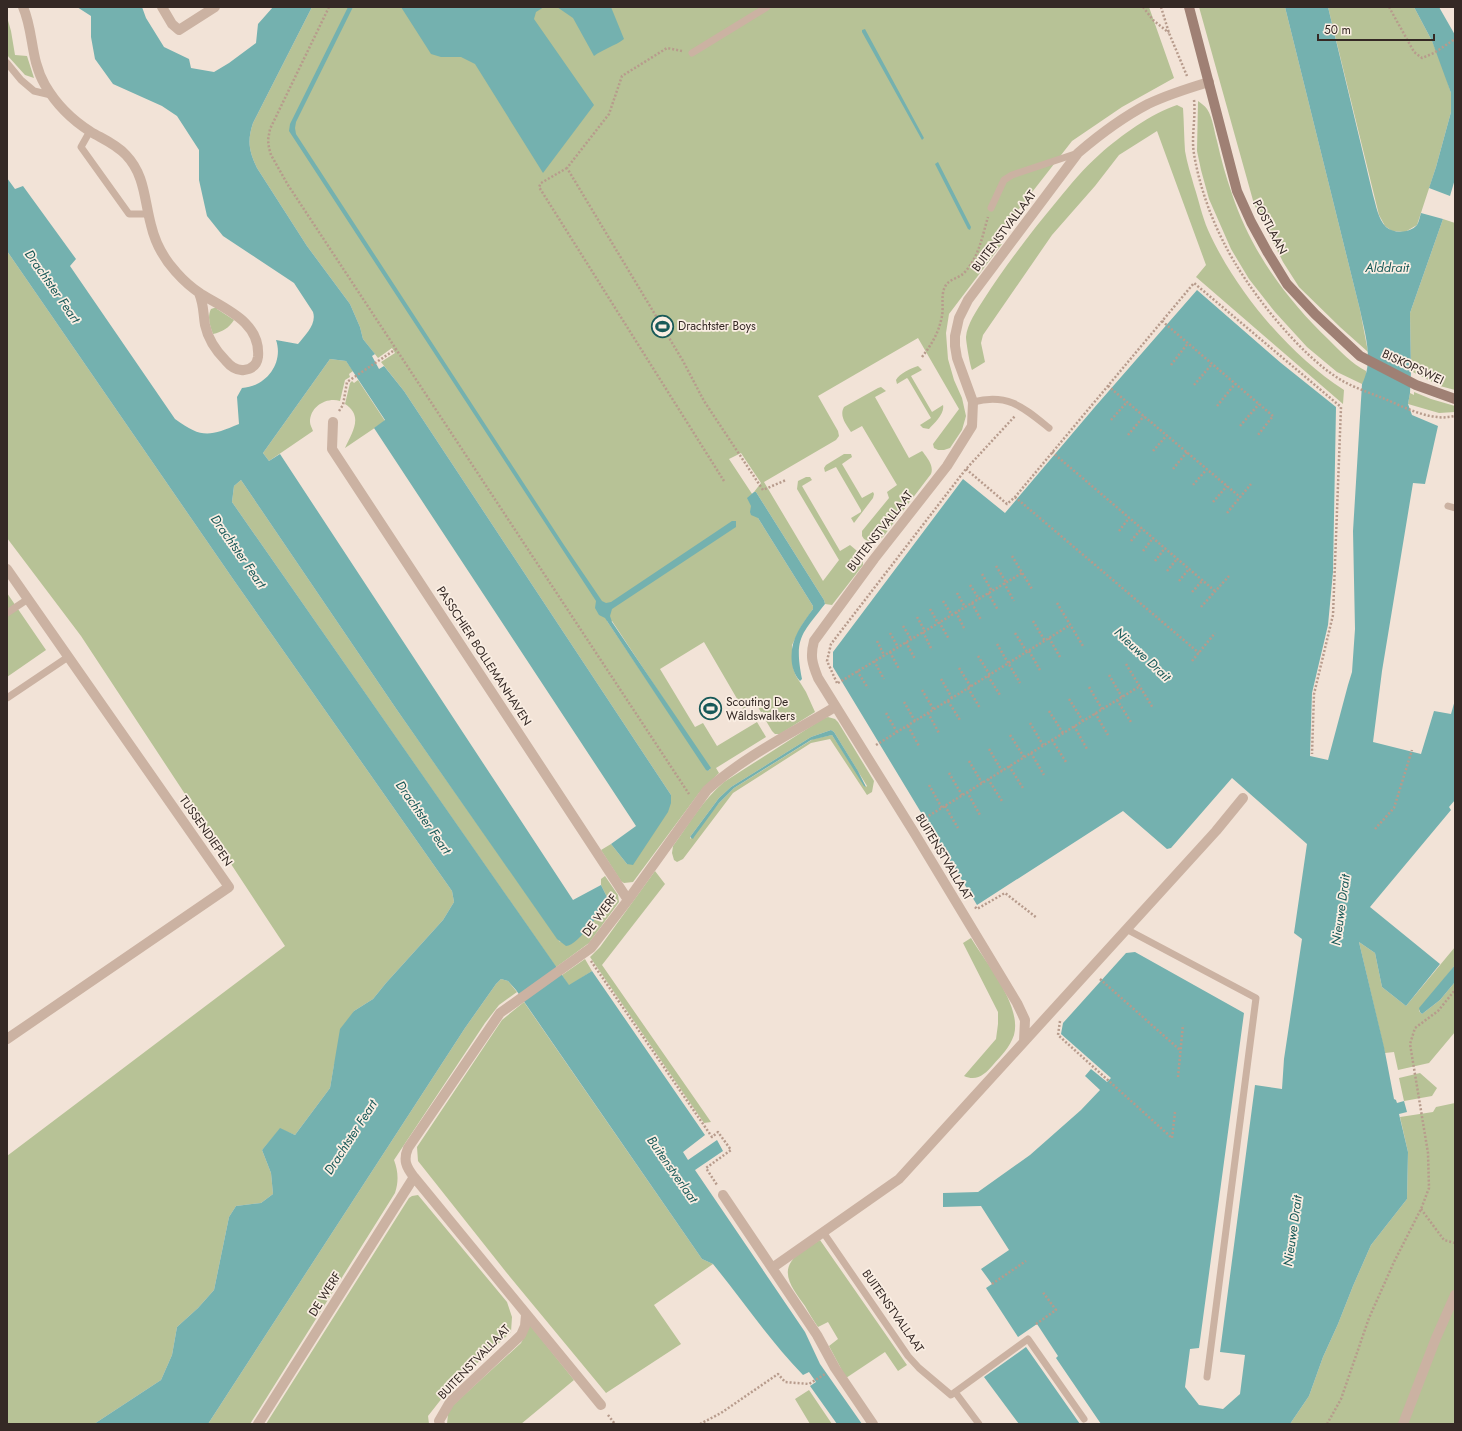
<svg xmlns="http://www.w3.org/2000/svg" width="1462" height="1431" font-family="Jost,sans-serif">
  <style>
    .green { fill: #b7c296; fill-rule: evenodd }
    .water { fill: #74b1af }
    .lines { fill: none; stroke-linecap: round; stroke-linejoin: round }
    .path { stroke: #b79b8c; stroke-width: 2.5; stroke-dasharray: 2 2; stroke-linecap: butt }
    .lane { stroke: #cbb2a2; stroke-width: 7 }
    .street { stroke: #cbb2a2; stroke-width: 10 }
    .secondary { stroke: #9f8074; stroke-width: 10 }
    .labels { text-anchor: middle; stroke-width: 3.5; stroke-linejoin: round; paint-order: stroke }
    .street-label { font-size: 12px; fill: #352925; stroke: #faeee3 }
    .poi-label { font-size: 12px; fill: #352925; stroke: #faeee3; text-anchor: start }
    .water-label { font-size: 13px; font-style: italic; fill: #185958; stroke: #faeee3 }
  </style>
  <rect width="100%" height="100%" fill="#f2e3d7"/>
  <path class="green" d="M312 7H1149L1174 78 1122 107 1072 141 1001 232 1002 244 949 314 946 333 948 359 954 380 962 398 966 416 962 430 950 448 944 450H938L934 448 933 444 959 409 918 338 818 396 838 431 839 436 836 440 764 482 823 581 839 560 797 489 798 481 806 477H810L812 480 802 486 840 551 850 545 862 555 863 565 832 605 825 604 824 600 756 492H754L761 483 741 453 729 459 764 512 758 518 813 606V609L802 625 792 645 793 668 796 676 806 692 815 712 780 734H775L772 731 755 702 743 709 704 642 660 669 695 727 703 723 717 746 757 722 766 737 716 768 719 773 699 793 633 882 624 883 621 881 601 850 611 844 627 864 671 795 404 391 381 362 395 353 392 348 378 358 363 339 360 327 350 304 307 246 257 168C249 151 247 141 253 123ZM607 621H612L710 769 708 771Z
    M1199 7H1285L1360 310 1368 352 1340 327 1299 287 1283 262 1254 204Z
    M1328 7H1414L1432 41 1442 65 1451 93V112L1436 167 1417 225 1405 232 1392 231 1385 226 1379 215Z
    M7 17 11 31 15 55 27 56 34 78 25 75 7 55Z
    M1198 101C1201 103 1205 106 1207 109 1213 118 1214 131 1217 141 1221 159 1226 177 1232 194 1251 251 1286 299 1329 340 1340 351 1352 364 1366 371V377L1362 384 1337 372 1307 347 1275 312 1249 279 1231 249 1209 199 1201 170 1197 151Z
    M1177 105 1183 108C1184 122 1184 137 1185 151 1187 163 1191 175 1194 186 1199 201 1202 216 1208 230 1235 290 1289 355 1344 390L1343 404 1196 277 1206 265 1157 131 1119 155 1095 186 1052 235 983 335 981 343 985 362 972 370C970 365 966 342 966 337 967 324 977 310 984 299 1006 265 1031 232 1057 201 1070 185 1084 168 1100 154 1120 136 1152 113 1177 105Z
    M1443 219 1455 223V390L1440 386 1411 371 1410 313Z
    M7 251 233 579 452 891 454 902 443 920 386 983 373 999 354 1011 334 1065 330 1088 295 1135 280 1129 262 1150 271 1173 273 1194 261 1203 236 1206 229 1217 214 1290 198 1308 177 1327 172 1355 161 1380 94 1424H7V1156L285 946 81 636 7 538Z
    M214 308H217V309L234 320C229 328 222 332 213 334 210 326 207 317 211 309Z
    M330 359 346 361 353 371 349 374 350 377 345 380 340 401C327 397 310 406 310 422 310 425 312 428 313 431L269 461 263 453Z
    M918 366 922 370 911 376 932 412 943 405C945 414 934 423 929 429L923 428 920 425 931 418 908 379 907 378 897 384 896 380C899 374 911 368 918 366Z
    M358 380 385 421 345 448C352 433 364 416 345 404L350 383 352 381 354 383Z
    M881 387 886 391 875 397 909 458 922 451 923 452C928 459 934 466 931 474L883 537C877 541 871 543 864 539L862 536V531L889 498 887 492 897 485 862 426 851 432C846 424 839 416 844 407L878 388Z
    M1414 392 1431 399 1455 406V412L1439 413 1408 404 1410 393 1414 395Z
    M844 454H851L852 457 842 464 862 498 873 492 874 494 873 498 854 523 851 518 861 512V510L836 467 825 472 824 468 826 465Z
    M241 480 397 710 560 942 608 899 601 885V879L605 876 618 895 619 902 589 943 559 965 556 967 232 502 234 486Z
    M7 593 46 650 7 677Z
    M828 717 835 719 838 722 874 781 872 792 867 795 830 739 811 743 733 793 683 859 677 862 674 860 672 853 673 846C689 824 703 800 724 782L824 718ZM831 730 834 732 867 786 866 787 832 735 813 739 734 788 719 803 690 839V837L719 798 731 787 811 737Z
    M655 871 665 884 602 965 711 1122 704 1123 590 957 600 947Z
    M971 938C986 963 1022 1005 1014 1035 1010 1047 1001 1056 993 1065 985 1074 977 1082 964 1076L996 1039 998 1024V1012L963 943Z
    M1359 942 1375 953 1382 987 1406 1006 1455 947V965L1419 1011 1422 1014 1440 1000 1455 982V1032L1429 1063 1398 1070 1394 1052 1385 1053Z
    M585 959 592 971 569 986 562 975Z
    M501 979 508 981 517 992 499 1005 485 1023 394 1160C398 1171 399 1181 395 1193L250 1424H208L465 1028 496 984Z
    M524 1002 702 1259 713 1264 654 1305 681 1344 606 1393 506 1272 418 1161 417 1147 502 1020Z
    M1420 1073 1437 1088 1432 1096 1404 1101 1399 1078Z
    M1455 1103V1424H1290L1309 1396 1323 1357 1338 1324 1353 1286 1371 1245 1407 1199 1408 1152 1400 1117 1433 1112 1436 1107Z
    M418 1195 507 1302 512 1317 511 1332 450 1388 428 1416 429 1424H266L409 1198 412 1196Z
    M820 1240 907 1365 898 1371 885 1352 846 1378 829 1346 838 1339 828 1322 818 1327C813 1320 809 1313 805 1306 797 1294 781 1277 791 1262 797 1252 811 1246 820 1240Z
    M530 1325 574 1380 521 1424H447L448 1414 451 1407 521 1343Z
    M809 1390 832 1424H810L795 1399Z"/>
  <path class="water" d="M77 7H142L146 18 164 47 189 59 191 68 214 72 229 63 256 43 258 24 273 7H312L253 123C247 141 249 151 257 168L307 246 350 304 360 327 363 339 375 354 372 356 379 369 384 366 404 391 671 795V803L668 812 633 865 627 864 611 844 636 826 374 428 385 420 346 361 330 359 263 453 269 461 280 454 573 900 601 885 608 899C602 910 579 945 566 946L557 939 397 710 241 480 234 486 232 502 569 985 592 971 705 1135 683 1152 688 1160 717 1140 723 1151 695 1170 805 1332 820 1364 862 1424H837L810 1386 816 1382 809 1372 803 1375C770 1341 743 1301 713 1264L702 1259 516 990 508 981 501 979 496 984 465 1028 208 1424H94L161 1380 172 1355 177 1327 198 1308 214 1290 229 1217 236 1206 261 1203 273 1194 271 1173 262 1150 280 1128 295 1135 330 1088 340 1029 354 1011 373 999 386 983 443 920 454 902 452 891 233 579 7 251V178L15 189 23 186 76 259 70 266 175 419C202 439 210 436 239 424L237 397 242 388C266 387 284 363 276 340L298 344C305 335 317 324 313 312L294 283 223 236 207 216 199 180V150L177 116 162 106 113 84 95 59 91 37V16Z
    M348 7H353L296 122 295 128 296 134 564 545 602 601 606 603 611 602 732 521H736V527L612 609 610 616 612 622 711 768 708 771 706 770 605 618 599 615 595 608 596 601 289 131 290 124Z
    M401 7H544L536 12 534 19 594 105 543 173 475 64 461 57H441L431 54Z
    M557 7H611L624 39C615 46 603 49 594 56L573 18Z
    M1285 7H1328L1373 195C1376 205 1378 219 1386 227 1394 234 1410 233 1417 225 1419 222 1420 216 1421 213L1443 219 1410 313 1411 371 1410 393 1408 404 1412 415 1438 426 1425 484 1413 483 1382 671 1373 742 1421 754 1434 711 1451 714 1455 700V800L1449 807 1451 810 1370 907 1440 964 1406 1006 1382 987 1375 953 1359 942 1384 1047 1394 1099 1396 1100 1397 1103 1404 1101 1407 1112 1399 1114 1408 1152 1407 1199 1371 1245 1353 1286 1338 1324 1323 1357 1309 1396 1290 1424H1101L1056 1358 1058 1356 1037 1324 1018 1337 986 1288 992 1284 981 1269 1009 1250 981 1206 943 1207V1193L978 1192 1030 1155 1081 1110 1100 1090 1085 1076 1091 1069 1107 1082 1111 1078 1061 1034 1063 1023 1126 953 1135 952 1244 1013 1199 1348 1190 1349 1185 1387 1199 1405 1223 1409 1240 1394 1245 1355 1220 1352 1255 1085 1282 1089 1284 1059 1302 939 1294 933 1307 844 1232 778 1171 848 1167 849 1123 811 977 905 833 667V652L963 479 1005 513 1094 408 1197 290 1281 363 1336 407 1333 572 1328 625 1312 693 1310 756 1328 760 1348 685 1352 672 1355 629 1353 531 1362 384C1374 361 1365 334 1360 310Z
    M1414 7H1439L1455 35V179L1450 196 1429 188 1436 167 1451 112V93L1432 41Z
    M865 29 924 138 922 140 862 32V30Z
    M938 162 971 227 970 230 968 229 936 166 935 164Z
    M754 492H756L824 600 825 604C801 635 794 638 802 679L800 681C796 677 793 670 792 664 789 641 800 627 813 609V606L758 518 751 515 750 512 751 506 747 498Z
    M831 730 834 732 858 771 866 787 864 786 832 735 811 740 734 788 719 803 694 837 693 839 690 837 719 798 731 787 811 737Z
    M1455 965V982L1440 1000 1422 1014 1420 1012 1419 1008Z
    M1026 1347 1080 1424H1019L984 1377Z"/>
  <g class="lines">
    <path class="path" d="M329 7 270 129 268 140 269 148 271 155 288 185 689 794
      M1143 7 1153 20 1169 33
      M1161 7 1169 33 1187 76
      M1389 7 1414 52 1422 58 1434 53 1455 39
      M682 51 667 48 622 76 609 114 567 168 683 361 704 401 763 490 786 480
      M1194 100C1196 118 1191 136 1194 154 1199 184 1210 216 1224 243 1245 286 1299 355 1341 380 1353 387 1367 392 1380 397 1398 404 1417 415 1437 417 1443 418 1449 417 1455 416
      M567 168 541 183 539 187 724 481
      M1162 321 1273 416 1258 435
      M922 357C932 344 939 332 942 316 944 306 940 294 946 285 950 279 959 278 964 273 979 257 982 237 988 217
      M1171 365 1188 343
      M1194 385 1212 364
      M1108 386 1240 497
      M1217 406 1235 384
      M339 411 343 405 347 382 396 349
      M1111 420 1127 402
      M1240 426 1259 404
      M1128 435 1144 416
      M1153 451 1167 435
      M1052 452 1215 591
      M966 469 1007 504 1015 497 1194 283 1341 407 1333 615 1314 694 1312 754
      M1173 469 1187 452
      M1193 485 1207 469
      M1015 497 1199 653
      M1213 502 1227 486
      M1227 513 1251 484
      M1119 531 1129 518
      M1131 541 1142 528
      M1143 551 1153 538
      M1012 556 1032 589
      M1155 561 1165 548
      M996 566 1006 582
      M1167 571 1177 559
      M982 574 992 591
      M1179 581 1189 569
      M1004 583 1014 601
      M970 585 979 599
      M1192 592 1203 580
      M957 593 965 607
      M988 593 998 610
      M943 601 952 615
      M972 603 981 620
      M1057 603 1083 646
      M1201 607 1229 576
      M930 609 938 623
      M956 612 965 630
      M917 617 925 631
      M1033 621 1045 641
      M939 622 949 639
      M903 626 911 639
      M923 632 932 650
      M890 633 898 647
      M1015 633 1027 652
      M1049 638 1060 657
      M877 641 884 655
      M906 642 915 659
      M997 644 1020 683
      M1029 651 1040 670
      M890 652 899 669
      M978 656 990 675
      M874 661 884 679
      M1192 661 1215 633
      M1126 664 1153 708
      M959 668 971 687
      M857 671 868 688
      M1109 675 1122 697
      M988 676 1000 695
      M941 679 952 698
      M837 683 827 661 831 644 966 469 1015 416
      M838 683 1022 573
      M1089 687 1102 709
      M968 688 980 708
      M922 690 934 710
      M1069 699 1083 721
      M1117 700 1131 722
      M948 701 960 720
      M904 702 915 721
      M1049 711 1063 733
      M886 713 897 732
      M928 713 939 733
      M1095 713 1108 735
      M1030 723 1043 745
      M908 726 919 746
      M1074 726 1087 749
      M1010 735 1024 757
      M1052 740 1066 762
      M876 745 1070 625
      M989 749 1002 771
      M1031 753 1044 775
      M969 761 982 783
      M1009 766 1023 788
      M949 773 962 795
      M988 779 1002 801
      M929 785 942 808
      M967 792 980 815
      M945 806 958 828
      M922 820 1140 686
      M1375 829 1394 808 1412 750
      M975 907 977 909 1005 893 1037 918
      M591 961 712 1137 718 1132 731 1150 706 1168 717 1185
      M1100 979 1180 1050
      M1060 1021 1058 1035 1172 1138 1175 1112
      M1178 1077 1183 1025
      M1421 1209 1444 1240 1455 1243
      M992 1284 1026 1261
      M1036 1324 1056 1310 1042 1291
      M608 1415 615 1424
      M700 1424 721 1413 778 1374 785 1382 809 1384 825 1374
      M1327 1424 1341 1399 1369 1318 1394 1262 1421 1209 1429 1188 1428 1153 1410 1044 1415 1028 1438 1011 1455 990"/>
    <path class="lane" d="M692 53 767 7
      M7 63 21 80 34 91 51 95
      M90 131 81 147 129 214H148
      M991 208 1004 180 1012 175 1078 153
      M973 402C1008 393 1023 407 1049 428
      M1448 506 1455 508
      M7 613 28 599
      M7 698 68 657
      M1126 929 1256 998 1207 1377
      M823 1232 908 1356 919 1368 951 1395 1028 1339 1084 1419
      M955 1392 979 1424"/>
    <path class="street" d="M23 7C34 32 30 59 45 85 56 104 72 120 91 132 103 139 116 144 126 155 145 175 144 199 151 225 155 242 164 259 176 272 183 280 192 288 201 294 225 309 261 322 258 357 257 365 252 369 244 370 236 371 231 367 226 361 216 351 208 339 205 325 203 313 204 305 199 293
      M162 7 172 24 179 30 215 7
      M333 422 332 449 628 900
      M7 569 229 887 7 1039
      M1024 1041 1025 1020 1017 1003 915 834 818 678C812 663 810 656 814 641L874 559 947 466 972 426 973 402 957 358 955 346V336L959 318 968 300 1078 153C1099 135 1123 117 1148 104 1167 95 1189 88 1209 82
      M414 1177 601 1405
      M723 1195 817 1335 835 1368 873 1424
      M772 1268 899 1179 1216 831 1243 798
      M258 1424 414 1177C406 1167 403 1160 408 1148L500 1013 591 948 628 900 707 790C745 756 792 733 835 707
      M440 1424 439 1421 450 1402 521 1335 525 1326 526 1315
      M1403 1424 1436 1338 1455 1295"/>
    <path class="secondary" d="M1189 7 1237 191 1251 222 1268 253 1287 284 1315 314 1360 356 1416 385 1455 399"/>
  </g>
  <defs>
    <symbol id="stadium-ring" viewBox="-11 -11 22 22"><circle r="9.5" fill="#faeee3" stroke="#185958" stroke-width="1.5"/><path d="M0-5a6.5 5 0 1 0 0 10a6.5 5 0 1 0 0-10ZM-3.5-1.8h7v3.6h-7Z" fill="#185958"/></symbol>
  </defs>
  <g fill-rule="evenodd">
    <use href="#stadium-ring" x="650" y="314" width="25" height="25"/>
    <use href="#stadium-ring" x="698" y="696" width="25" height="25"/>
  </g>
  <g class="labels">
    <g class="street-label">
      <text transform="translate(1270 227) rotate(62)" y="4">POSTLAAN</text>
      <text transform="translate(1004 231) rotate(-53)" y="4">BUITENSTVALLAAT</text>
      <text transform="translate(1413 367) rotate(25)" y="4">BISKOPSWEI</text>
      <text transform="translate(880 531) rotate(-52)" y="4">BUITENSTVALLAAT</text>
      <text transform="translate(484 656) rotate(57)" y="4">PASSCHIER BOLLEMANHAVEN</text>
      <text transform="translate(206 831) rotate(55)" y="4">TUSSENDIEPEN</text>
      <text transform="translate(944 857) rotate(59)" y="4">BUITENSTVALLAAT</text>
      <text transform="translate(600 915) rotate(-53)" y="4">DE WERF</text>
      <text transform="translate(325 1294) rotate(-58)" y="4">DE WERF</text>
      <text transform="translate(893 1311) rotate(55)" y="4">BUITENSTVALLAAT</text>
      <text transform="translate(474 1362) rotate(-46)" y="4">BUITENSTVALLAAT</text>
    </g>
    <g class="poi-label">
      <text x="678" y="330">Drachtster Boys</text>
      <text x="726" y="706">Scouting De<tspan x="726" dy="14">Wâldswalkers</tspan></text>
    </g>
    <g class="water-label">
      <text x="1387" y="272">Alddrait</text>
      <text transform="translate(53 286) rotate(55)" y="5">Drachtster Feart</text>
      <text transform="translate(239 551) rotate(55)" y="5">Drachtster Feart</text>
      <text transform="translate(1143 654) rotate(43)" y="5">Nieuwe Drait</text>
      <text transform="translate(424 817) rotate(55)" y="5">Drachtster Feart</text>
      <text transform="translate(1340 910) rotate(-82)" y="5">Nieuwe Drait</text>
      <text transform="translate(350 1137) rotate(-57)" y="5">Drachtster Feart</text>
      <text transform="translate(673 1169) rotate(55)" y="5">Buitenstverlaat</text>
      <text transform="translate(1292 1231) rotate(-82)" y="5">Nieuwe Drait</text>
    </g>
  </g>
  <rect width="1462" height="1431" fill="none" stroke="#352925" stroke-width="16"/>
  <path d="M1318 34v6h116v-6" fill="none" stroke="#352925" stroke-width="2"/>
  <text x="1324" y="34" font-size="12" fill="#352925" stroke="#faeee3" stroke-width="3" paint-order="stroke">50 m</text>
</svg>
